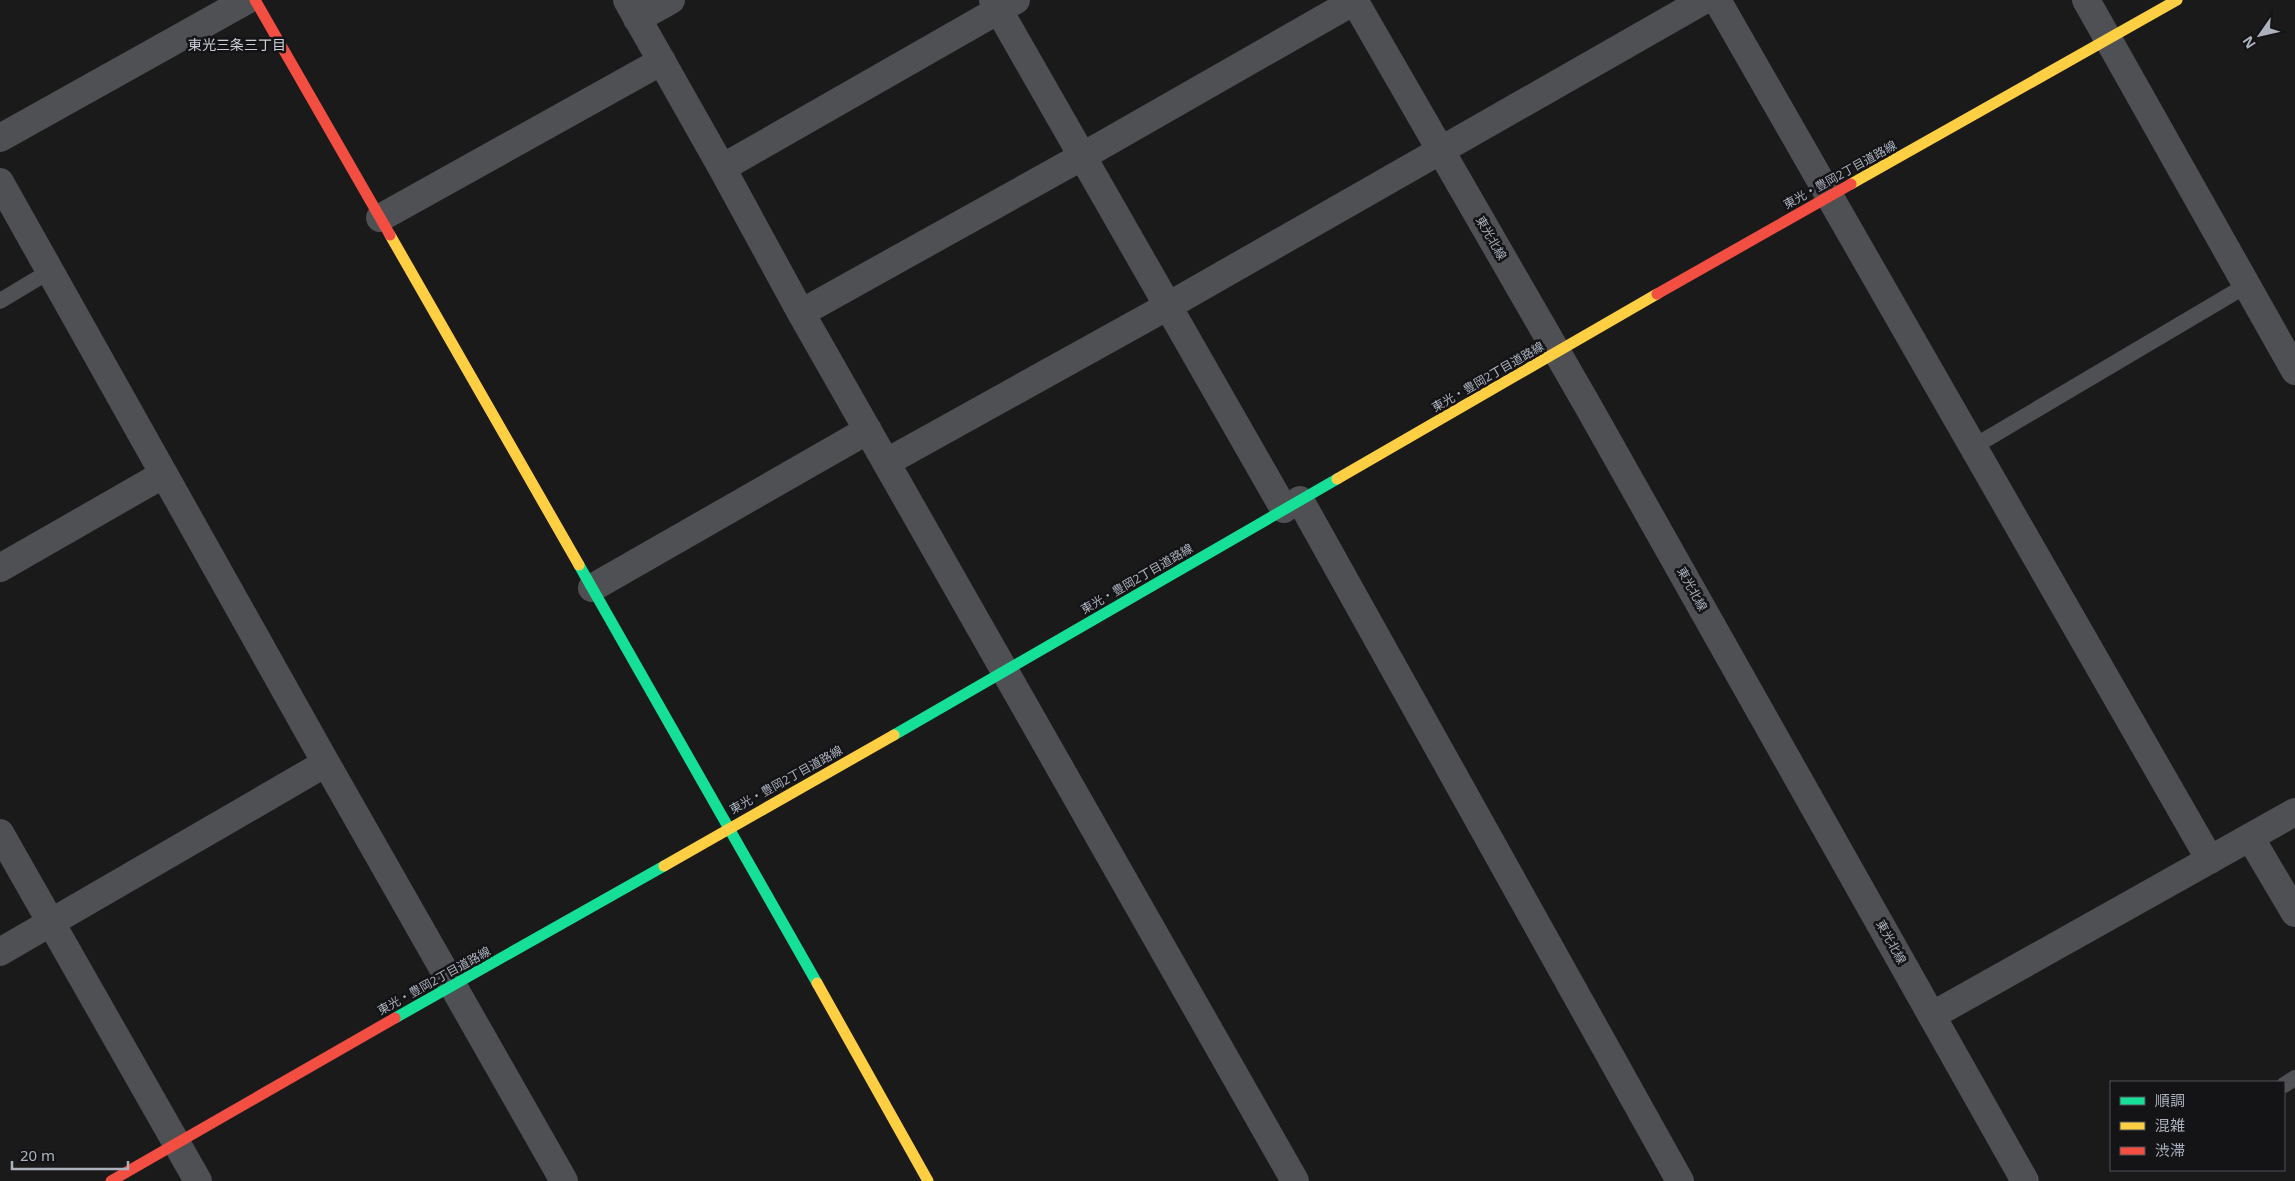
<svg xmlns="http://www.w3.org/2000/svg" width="2295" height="1181" font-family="'Noto Sans','Noto Sans JP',sans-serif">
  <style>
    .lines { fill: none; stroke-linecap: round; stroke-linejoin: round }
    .lane { stroke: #4e5054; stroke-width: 16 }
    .street { stroke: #4e5054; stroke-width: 28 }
    .fast { stroke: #16e098; stroke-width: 11 }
    .slow { stroke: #ffcf43; stroke-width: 11 }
    .jam { stroke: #f24e42; stroke-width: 11 }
    .labels { text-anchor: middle; stroke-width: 5; stroke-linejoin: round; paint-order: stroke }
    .street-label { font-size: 12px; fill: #abb2bd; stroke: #141417 }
    .neighbourhood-label { font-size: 14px; fill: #ccd0d8; stroke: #141417 }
  </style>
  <rect width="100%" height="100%" fill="#1a1a1b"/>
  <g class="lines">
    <path class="lane" d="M0 301 50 271
      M1973 447 2247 285
      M2284 1085 2295 1078"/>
    <path class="street" d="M627 0 722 168 801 313 1295 1181
      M993 0 1284 509
      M1354 0 1588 406 2025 1181
      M1717 0 2210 860
      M2086 0 2295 371
      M637 19 671 0
      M0 138 247 0
      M722 168 1016 0
      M0 182 326 763 564 1181
      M380 218 662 61
      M801 313 1083 156 1356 0
      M887 462 1168 306 1704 0
      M1300 500 1680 1181
      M0 568 164 474
      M592 588 868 430
      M0 833 198 1181
      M2250 837 2295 913
      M0 952 326 763
      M1933 1015 2295 812"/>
    <path class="fast" d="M579 565 817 983
      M894 735 1337 479
      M395 1018 664 866"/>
    <path class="slow" d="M1851 184 2177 0
      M390 235 579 565
      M1337 479 1657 294
      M664 866 894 735
      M817 983 928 1181"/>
    <path class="jam" d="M255 0 390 235
      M1657 294 1851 184
      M111 1181 395 1018"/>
  </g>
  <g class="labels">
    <g class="street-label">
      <text transform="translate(1840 175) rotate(-29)" y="4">東光・豊岡2丁目道路線</text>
      <text transform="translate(1491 238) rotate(60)" y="4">東光北線</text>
      <text transform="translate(1488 377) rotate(-30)" y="4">東光・豊岡2丁目道路線</text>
      <text transform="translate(1137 579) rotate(-30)" y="4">東光・豊岡2丁目道路線</text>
      <text transform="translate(1692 589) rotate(61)" y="4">東光北線</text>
      <text transform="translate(786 780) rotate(-29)" y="4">東光・豊岡2丁目道路線</text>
      <text transform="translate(1891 942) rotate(61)" y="4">東光北線</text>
      <text transform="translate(434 981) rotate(-29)" y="4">東光・豊岡2丁目道路線</text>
    </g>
    <g class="neighbourhood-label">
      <text x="237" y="50">東光三条三丁目</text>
    </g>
  </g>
  <rect x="2110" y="1081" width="175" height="90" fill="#141417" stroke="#505359"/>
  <rect x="2120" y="1097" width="25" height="8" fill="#16e098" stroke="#505359"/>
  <text x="2155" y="1106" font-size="15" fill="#abb2bd">順調</text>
  <rect x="2120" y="1122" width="25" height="8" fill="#ffcf43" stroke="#505359"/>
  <text x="2155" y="1131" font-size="15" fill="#abb2bd">混雑</text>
  <rect x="2120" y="1147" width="25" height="8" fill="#f24e42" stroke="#505359"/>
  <text x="2155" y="1156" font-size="15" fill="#abb2bd">渋滞</text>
  <g transform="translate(2260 35) rotate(236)" stroke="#141417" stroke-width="4" paint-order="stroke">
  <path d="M0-4L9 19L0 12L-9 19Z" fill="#abb2bd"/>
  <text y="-8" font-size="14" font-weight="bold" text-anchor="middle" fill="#abb2bd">N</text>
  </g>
  <path d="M12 1161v8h116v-8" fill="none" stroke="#abb2bd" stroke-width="2.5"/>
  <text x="20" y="1161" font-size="15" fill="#abb2bd" stroke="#141417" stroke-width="4" paint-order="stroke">20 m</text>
</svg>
